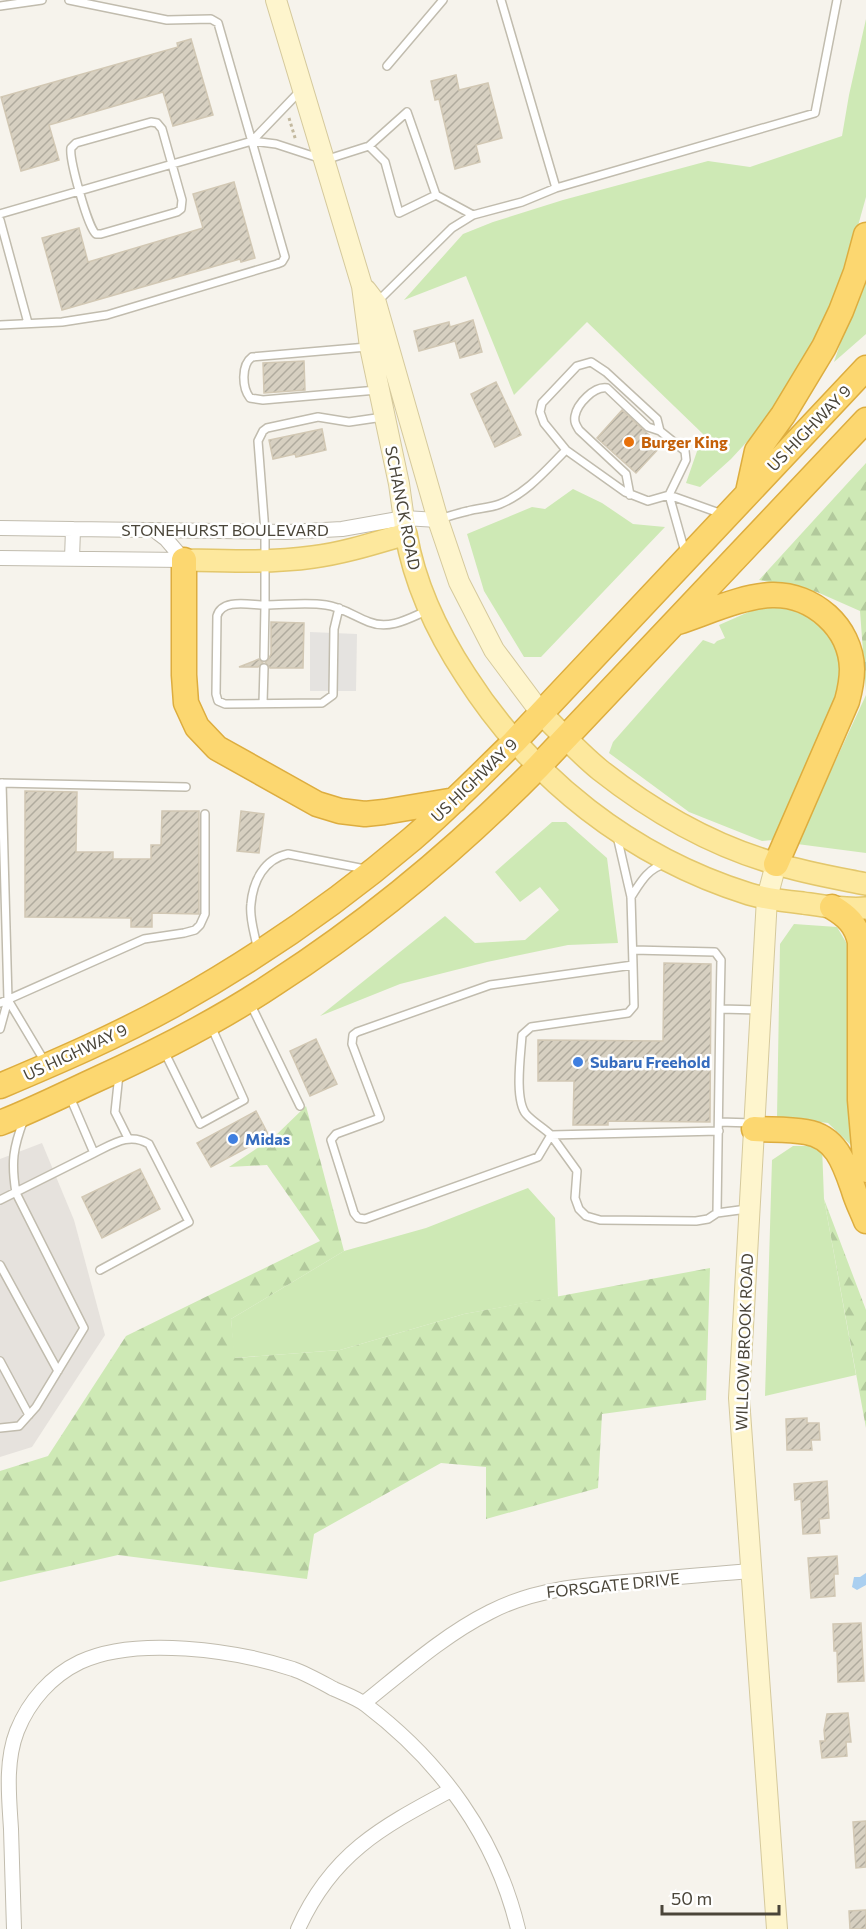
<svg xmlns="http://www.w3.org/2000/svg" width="866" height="1929" font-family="Commissioner,sans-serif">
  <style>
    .industrial { fill: #e6e2dd }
    .grass { fill: #cee9b5 }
    .forest { fill: url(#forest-firs) }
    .parking { fill: #e5e3e0 }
    .water { fill: #aacff0 }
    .building { fill: url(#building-hatch); stroke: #d2c8b4; stroke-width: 1.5 }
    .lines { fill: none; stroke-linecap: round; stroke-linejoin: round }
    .lane-casing { stroke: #c1bcae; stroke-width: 10 }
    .street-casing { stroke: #c1bcae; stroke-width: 16 }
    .secondary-casing { stroke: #d5c99c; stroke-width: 22 }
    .primary-casing { stroke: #e3c76c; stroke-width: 24 }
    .highway-casing { stroke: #ddad3f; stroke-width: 27 }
    .path { stroke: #c3b99f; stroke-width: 3; stroke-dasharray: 3 3; stroke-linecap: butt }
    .lane { stroke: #fff; stroke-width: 7 }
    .street { stroke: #fff; stroke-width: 14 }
    .secondary { stroke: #fef5cd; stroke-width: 20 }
    .primary { stroke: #fde89d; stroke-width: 21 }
    .highway { stroke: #fcd770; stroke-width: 24 }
    .food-dot { fill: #e8710a; stroke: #fff; stroke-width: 2 }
    .shop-dot { fill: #3f7fe0; stroke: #fff; stroke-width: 2 }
    .labels { text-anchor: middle; stroke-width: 5; stroke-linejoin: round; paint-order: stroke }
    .street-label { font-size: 16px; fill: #4a4539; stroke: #fff }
    .food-label { font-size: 16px; font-weight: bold; fill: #c56008; stroke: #fff; text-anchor: start }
    .shop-label { font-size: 16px; font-weight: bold; fill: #366cbe; stroke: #fff; text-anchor: start }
  </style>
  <defs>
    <pattern id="forest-firs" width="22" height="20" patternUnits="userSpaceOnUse" patternTransform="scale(1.5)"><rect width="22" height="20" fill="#cee9b5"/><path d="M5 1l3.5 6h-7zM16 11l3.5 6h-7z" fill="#b2c99c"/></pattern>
    <pattern id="building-hatch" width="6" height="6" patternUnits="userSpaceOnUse" patternTransform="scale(1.5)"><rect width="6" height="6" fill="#d7d0c1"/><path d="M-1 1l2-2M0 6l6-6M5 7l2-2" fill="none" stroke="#b0ab9e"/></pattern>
  </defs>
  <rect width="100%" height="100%" fill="#f6f3ec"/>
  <path class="industrial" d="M42 1143 74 1220 105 1335 32 1447 0 1457V1159Z"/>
  <path class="grass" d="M866 19V197L836 305 780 406 731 459 700 487 686 483 703 434 587 322 514 395 466 276 404 300 463 234 493 222 563 200 708 161 750 167 842 136 849 95Z
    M866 267V334L834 362Z
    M573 489 602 503 633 524 665 527 541 657H524L484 591 467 534 532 507 545 509Z
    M796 605 829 625 845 666 843 690 783 828 773 840 762 841 689 812 609 753 613 742 703 640 714 644 717 641 725 638 719 625 760 607Z
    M866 695V853L797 844Z
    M552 822H566L607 858 618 943 568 945 487 962 400 984 320 1016 445 916 475 943 525 940 559 910 540 887 520 902 495 872Z
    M794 924 837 927 850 949 854 1148 828 1123 777 1117 780 944Z
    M793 1146H822L824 1199 856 1375 765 1396 772 1160Z
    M528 1188 555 1218 558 1297 464 1314 340 1350 234 1358 231 1319 344 1251 426 1228Z"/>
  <path class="forest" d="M866 463V692L860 611 817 592 759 580Z
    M306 1106 344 1251 231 1319 235 1358 340 1350 464 1314 710 1268 706 1400 602 1414 598 1488 486 1519V1467L441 1463 314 1534 307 1579 118 1555 0 1582V1471L48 1456 126 1336 320 1241 267 1165 229 1167 274 1137Z
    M824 1199 866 1310V1428Z"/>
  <path class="parking" d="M310 632 357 634 356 691H310Z"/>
  <path class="water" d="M866 1573V1585L857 1590 852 1587 854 1577H860Z"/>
  <path class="building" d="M191 39 213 115 173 126 163 92 49 125 59 160 21 171 1 97 178 47 177 43Z
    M456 75 459 90 488 83 502 138 476 145 480 162 455 169 439 99 435 100 431 81Z
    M234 182 255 258 241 262 240 259 62 310 42 238 79 228 88 262 203 228 193 194Z
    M473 320 482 352 460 358 455 341 419 351 414 331 449 322 450 327Z
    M304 361 305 390 264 393 263 363Z
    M496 382 521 435 495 447 471 394Z
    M622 410 661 446 636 473 597 438Z
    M322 429 326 450 296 457 295 454 273 459 269 440Z
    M271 622 304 623 303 668H270L265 662 268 660 271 654Z
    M259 659 263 663 258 667H239Z
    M25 791 77 792 76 852H113V859H151V845H161L162 811H199V914L152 913V927H131V918L25 917Z
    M241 811 264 814 259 853 237 851Z
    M664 963 711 964 710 1122 608 1121V1125H573L574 1081H538V1040L663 1041Z
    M316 1039 337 1084 310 1096 290 1051Z
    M256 1111 269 1136 211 1167 197 1143Z
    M140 1169 160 1209 102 1238 82 1197Z
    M807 1418V1423H819L820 1440H811L812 1450H787L786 1419Z
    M827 1481 829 1518 819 1519 820 1533 803 1534 801 1499 795 1500 794 1484Z
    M837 1556 838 1574H834L835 1596 811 1598 808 1558Z
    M861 1623 864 1681 838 1682 837 1651H834L833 1624Z
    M848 1713 851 1742H846L847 1756 822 1758 820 1741H825L824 1730 827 1714Z
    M866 1821V1867L856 1868 853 1822Z
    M866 1910V1929H850L849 1911Z"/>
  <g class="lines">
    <defs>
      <path id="lane" d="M501 0 556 188
        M0 6 42 0
        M387 66 443 0
        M151 122 157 123 162 129 182 200 181 209 177 212 101 234H96C88 228 69 159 71 148L76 143Z
        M252 141 300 91
        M369 146 385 162 399 213 436 195
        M0 214 252 141 276 144 325 160 369 146 407 112 436 195 473 215
        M0 220 28 323
        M378 301 452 228 473 215 522 202 556 188 815 113 837 0
        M0 325 62 322 107 315 277 264 282 262 285 257 218 23 211 19 167 20 69 0
        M367 347 252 357C241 365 242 388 250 398L263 400 377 390
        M591 362 606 372 657 419 660 431 685 451 686 460 669 495 648 501 625 492 566 450 544 423 540 412 542 403 577 366Z
        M383 417 349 422 318 417 267 428 263 431 258 441 265 532V605C285 605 306 602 326 605 341 607 354 616 369 622 389 630 408 619 426 611
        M630 495 626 474 579 430C576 425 574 422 575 416 577 404 594 386 607 388L648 427 660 431
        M440 519C449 516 459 513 468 511 479 508 490 508 500 504 527 493 546 470 566 450
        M685 552 669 495 722 514
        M264 657 265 605C250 605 222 598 217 616L216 694 218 701 225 704 322 703 333 695 334 629 339 608
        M263 703 264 668
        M0 783 186 787
        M617 836 631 897 633 965 490 985 357 1032 353 1035 352 1044 380 1118 336 1134 331 1140 354 1213 358 1218 365 1219 538 1157 551 1135 577 1171 575 1198 579 1209 586 1216 600 1220 696 1221 708 1219 717 1213 747 1209
        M631 897C640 883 648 868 665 864
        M257 947C255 934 249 918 251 904 253 881 264 859 288 854L365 869
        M633 950 715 952 721 960 720 1009 760 1010
        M633 965 634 1006 628 1013 538 1026 531 1027 522 1035C521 1053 514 1099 526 1114 533 1122 544 1128 551 1135L719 1131
        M8 1000 45 1062
        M0 1003 144 939 184 933 195 930 200 925 205 914V814
        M251 1005 300 1106
        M0 1029 8 1000 2 783
        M164 1051 200 1124 244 1100 211 1026
        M119 1074 115 1112 128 1138
        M70 1097 94 1153C113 1144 129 1132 149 1144L189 1222 100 1270
        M719 1122 753 1123
        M0 1200 94 1153
        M717 1213 720 1009
        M0 1265 58 1371
        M0 1361 29 1415
        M0 1428 19 1426 36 1407 84 1328 16 1193C11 1162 13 1148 24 1119"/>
      <path id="street" d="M0 528 287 532 342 529 404 518 438 520
        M154 530 166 539 184 560
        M0 558 184 560
        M72 559 73 529
        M364 1703C404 1671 444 1635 490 1612 536 1588 586 1585 637 1581 675 1577 713 1574 751 1571
        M14 1929C13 1896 12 1863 11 1829 9 1797 5 1762 17 1731 29 1701 51 1676 80 1662 136 1636 235 1650 293 1669 307 1674 321 1682 334 1689 345 1694 357 1698 366 1705 441 1762 496 1837 518 1929
        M298 1929C332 1853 382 1827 451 1790"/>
      <path id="secondary" d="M276 0 362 286 370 347 399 484 406 534
        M366 290 376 303 438 520 459 582 494 650 541 713
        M776 864 767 898 739 1398 777 1929"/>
      <path id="primary" d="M184 560C227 561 270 563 313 557 344 553 375 543 406 534 415 586 437 632 466 676 532 779 631 857 749 894 766 899 784 901 803 903 823 906 845 910 866 908
        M541 713C560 732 579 753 600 770 652 811 713 846 777 864 806 873 836 878 866 884"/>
      <path id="highway" d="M748 492 757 451 783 415 824 347 841 311 856 272 866 235
        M184 560V675L186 703 197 727 217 748 317 804 340 811 365 814 384 812 455 800
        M678 622C706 613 742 596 772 595 813 594 851 627 852 669 852 680 850 690 847 701L776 864
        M832 907C847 916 856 924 860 942V1100L866 1170
        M0 1086C59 1061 117 1036 173 1005 257 958 338 902 412 839 448 808 480 775 514 742L866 368
        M0 1123C31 1111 61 1096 91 1082 155 1053 217 1022 275 983 371 921 458 848 538 767L866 420
        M754 1129C771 1130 789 1129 806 1132 837 1137 845 1165 854 1191 857 1201 862 1211 866 1221"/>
    </defs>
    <use href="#lane" class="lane-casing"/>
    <use href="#street" class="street-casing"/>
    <use href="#secondary" class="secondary-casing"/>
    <use href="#primary" class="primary-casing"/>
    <use href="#highway" class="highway-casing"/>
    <path class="path" d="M289 118 296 141"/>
    <use href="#lane" class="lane"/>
    <use href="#street" class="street"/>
    <use href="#secondary" class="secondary"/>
    <use href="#primary" class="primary"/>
    <use href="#highway" class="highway"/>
  </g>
  <circle class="food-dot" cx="629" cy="442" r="6"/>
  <g class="shop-dot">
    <circle cx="578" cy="1062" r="6"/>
    <circle cx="233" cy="1139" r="6"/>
  </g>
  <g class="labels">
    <g class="street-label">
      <text transform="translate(809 428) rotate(-46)" y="6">US HIGHWAY 9</text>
      <text transform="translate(403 508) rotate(79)" y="6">SCHANCK ROAD</text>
      <text x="225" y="536">STONEHURST BOULEVARD</text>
      <text transform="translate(474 780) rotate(-44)" y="6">US HIGHWAY 9</text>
      <text transform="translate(75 1052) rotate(-25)" y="6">US HIGHWAY 9</text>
      <text transform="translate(744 1342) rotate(-88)" y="6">WILLOW BROOK ROAD</text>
      <text transform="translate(613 1585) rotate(-6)" y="6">FORSGATE DRIVE</text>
    </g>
    <g class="food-label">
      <text x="641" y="448">Burger King</text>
    </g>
    <g class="shop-label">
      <text x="590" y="1068">Subaru Freehold</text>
      <text x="245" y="1145">Midas</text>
    </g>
  </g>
  <path d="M662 1905v9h117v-9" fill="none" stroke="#4a4539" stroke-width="3"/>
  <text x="671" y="1905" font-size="18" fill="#4a4539" stroke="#ffffff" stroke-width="4.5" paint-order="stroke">50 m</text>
</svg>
